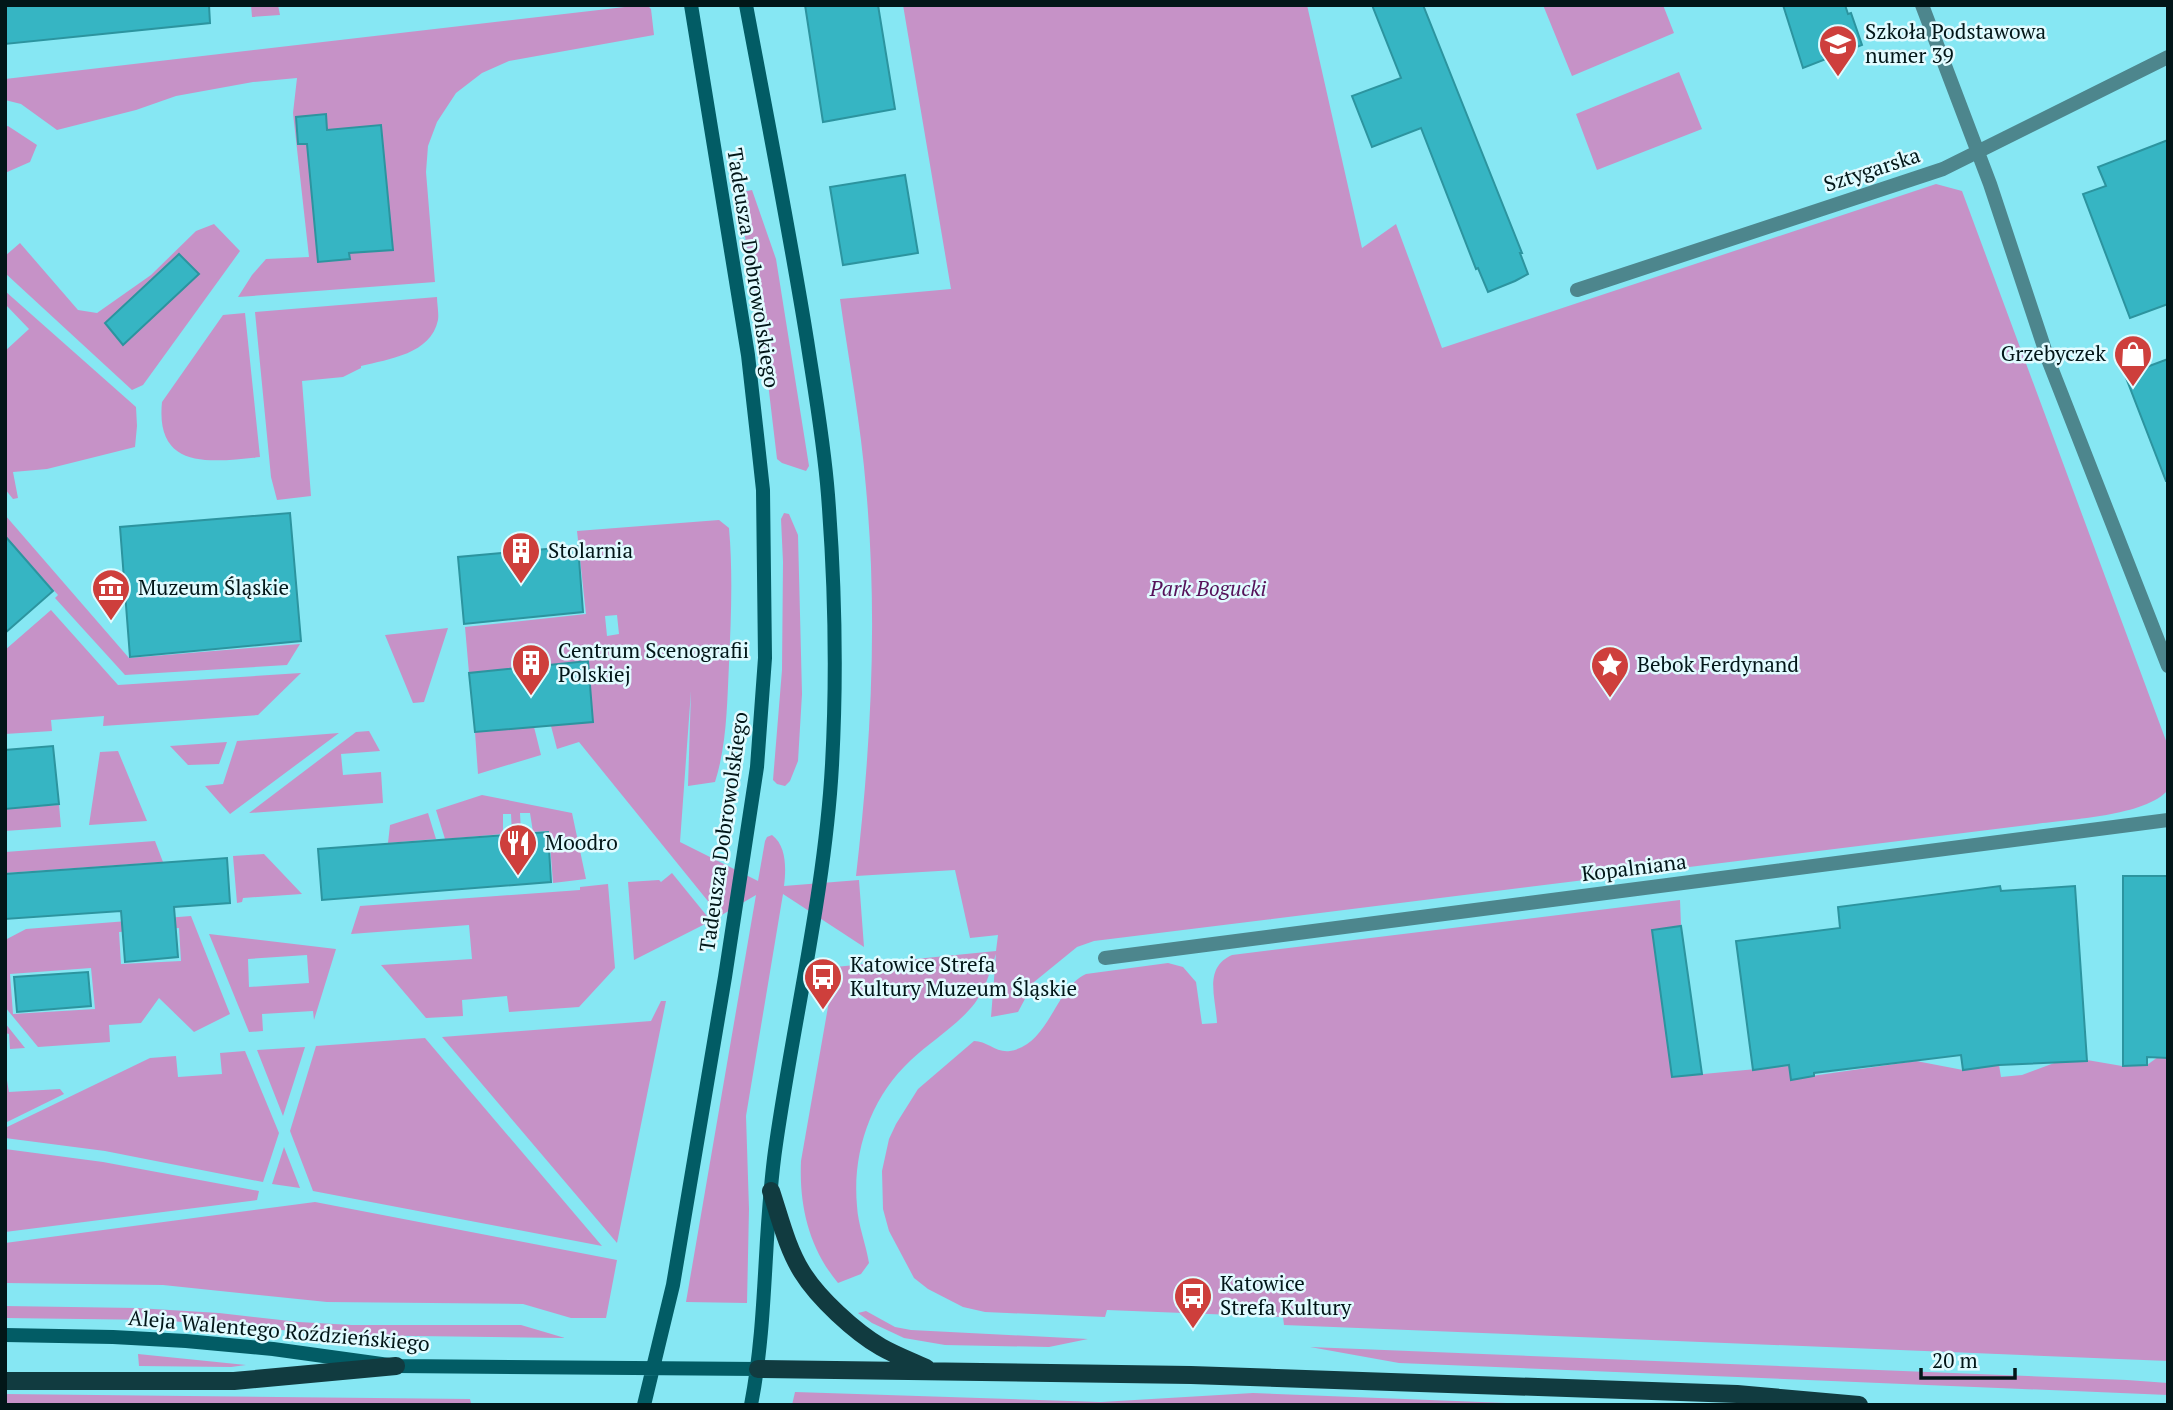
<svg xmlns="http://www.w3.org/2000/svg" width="2173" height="1410" font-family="'PT Serif',serif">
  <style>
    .green { fill: #c692c7; fill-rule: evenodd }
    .building { fill: #36b5c3; stroke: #2c949f; stroke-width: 2 }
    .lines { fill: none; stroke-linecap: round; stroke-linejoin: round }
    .street { stroke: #4d868d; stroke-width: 14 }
    .secondary { stroke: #025c65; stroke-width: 14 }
    .primary { stroke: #113b40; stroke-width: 18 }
    .labels { text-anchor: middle; stroke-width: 5; stroke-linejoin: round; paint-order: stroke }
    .poi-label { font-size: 21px; fill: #021618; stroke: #e1fbff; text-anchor: start }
    .street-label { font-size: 21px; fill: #021618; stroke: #e1fbff }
    .park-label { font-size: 21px; font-style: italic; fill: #551159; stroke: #e1fbff }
  </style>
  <rect width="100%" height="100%" fill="#86e7f3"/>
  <path class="green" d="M251 5H278L280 15 252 17Z
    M642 5H647L651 9 654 35 509 61 482 73 456 93 437 122 428 146 426 172 435 282 238 297 252 275 266 259 309 257 293 113 297 78 253 82 176 96 136 110 57 130 21 104 5 100V79ZM325 114 327 130 318 262 307 144H299L296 118Z
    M903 5H1307L1362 248 1396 224 1442 348 1936 184 1962 191 2168 746V790C2146 816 2070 819 2036 824L1094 941 1077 947 1034 982 1018 1012 991 1017 996 954C990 971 986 988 975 1003 957 1026 931 1041 911 1060 871 1097 852 1152 857 1206 858 1225 866 1244 869 1263L861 1274 838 1283C809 1248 799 1206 801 1161L835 967 996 951 998 935 970 938 955 870 856 876C871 747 878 618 866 488 861 425 849 362 840 299L951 289Z
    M1543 5H1663L1674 33 1572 76Z
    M1679 72 1702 129 1597 170 1576 114Z
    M8 126 37 145 30 162 5 173V127Z
    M752 190 776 259 809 466 806 471 782 463 777 459 766 366 738 193Z
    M214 224 240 251 143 385 132 390 5 273V256L20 243 78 310 97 313 151 275 196 231Z
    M5 291 136 407 137 426 135 447 47 469 13 472 18 498 13 499 5 489V351L29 329 5 304Z
    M437 297C437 304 439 313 438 320 431 354 389 359 361 366V368L343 377 302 381 311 496 277 500 271 477 255 312Z
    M245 313 260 457C212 462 155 471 162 402L223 315Z
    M784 513 789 514 798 535 802 694 798 761 790 781 785 786 777 784 773 780 782 670 783 562 781 519Z
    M5 515 129 658 300 644 287 665 125 675 55 598 58 595 5 536Z
    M719 520 729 528C733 573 731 619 729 664 727 705 727 744 715 782L688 786 691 691 680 842 758 881 765 841 767 837 772 835C787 846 786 870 784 886L859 880 864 947 783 894 746 1116 749 1209 747 1303 686 1302 756 895 720 916 579 742 557 749 551 726 593 722 588 661 469 673 465 627 586 614 577 531ZM617 615 619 634 607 636 605 616Z
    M51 610 118 685 301 673 258 715 103 726 104 716 51 720 52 731 5 734V650Z
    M448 628 424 702 413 703 385 635Z
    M534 727 541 755 478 774 475 732Z
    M369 731 380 751 341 754 343 775 381 772 383 803 249 813 356 732Z
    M339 733 230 814 205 786 223 784 237 741Z
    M227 742 219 764 188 765 170 746Z
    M118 751 147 821 89 825 100 752Z
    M482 795 572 813 586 879 553 883 549 831 533 832 530 813H520L521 833 512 834 511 814H503V834L445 839 436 810Z
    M59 805 61 827 5 831V809Z
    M428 813 436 839 388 843 390 825Z
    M155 841 163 862 5 873V852Z
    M264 854 302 894 243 898 242 902 237 903 233 856Z
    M672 873 711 921 634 960 628 882 659 880 661 882Z
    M608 884 615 968 579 1007 509 1012 507 996 462 1000 463 1016 426 1018 381 965 472 959 469 925 351 934 360 906 580 890V887Z
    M1680 900 1681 926 1652 930 1672 1077 1789 1066 1791 1079 1916 1061 1963 1070 1999 1065 2001 1077 2022 1075 2057 1062 2087 1060 2122 1066 2147 1065 2158 1057 2168 1058V1361L1284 1325 1283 1317 1107 1310 1105 1317 985 1312 963 1307 928 1289 914 1278 889 1231 883 1209 882 1171 889 1139 896 1124 918 1089 974 1041C987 1041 996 1053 1010 1051 1049 1045 1055 988 1086 974L1168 963 1183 967 1196 982 1202 1024 1217 1023C1216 998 1203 968 1232 955Z
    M191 916 230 1014 194 1032 159 998 141 1023 109 1025 110 1042 38 1047 5 1007V940L26 929ZM179 928 181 961 121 964 119 932ZM91 968 95 1009 13 1014 10 974Z
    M209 934 336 949 314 1020 313 1011 262 1014 263 1031 249 1032ZM307 955 309 983 249 987 248 959Z
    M661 1001H666L617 1243 442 1037 651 1021Z
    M5 1023 25 1048 10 1049 9 1034 5 1033Z
    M425 1038 602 1246 313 1191 290 1131 316 1046Z
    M305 1047 283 1116 257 1050Z
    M245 1051 279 1133 263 1182 105 1151 5 1138V1128L150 1058 176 1056 178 1077 222 1074 220 1053Z
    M5 1069 9 1092 60 1089 64 1094 5 1123Z
    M284 1147 300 1188 272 1184Z
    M5 1149 103 1162 259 1191 257 1200 5 1232Z
    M315 1202 617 1260 606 1318H571L523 1304 327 1302 163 1285 5 1283V1243Z
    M5 1306 137 1308 219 1313 299 1322 352 1325H521L565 1338 341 1335 158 1320 5 1318Z
    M866 1311 895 1327 911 1330 1088 1339 1049 1347 945 1345 904 1338 872 1323 858 1313Z
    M1310 1347 2127 1380 2168 1383V1395L1399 1363Z
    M138 1354 246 1365 231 1367 139 1366Z
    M795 1392 1101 1402 1253 1393 1557 1405H792Z
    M5 1394 470 1399 471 1403 5 1405Z"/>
  <path class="building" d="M5 5H209L210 23 5 44Z
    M805 5H878L895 109 823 122Z
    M1372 5H1423L1522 253H1520L1528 274 1515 281 1488 292 1478 268 1476 269 1421 128 1372 147 1352 96 1401 78Z
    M1783 5H1845L1848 14 1851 13 1862 45 1803 68Z
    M326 114 327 130 381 125 393 250 349 253 350 259 318 262 307 144H298L296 117Z
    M2168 140V304L2130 318 2083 194 2106 186 2098 167Z
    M905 175 918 253 843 265 830 187Z
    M179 254 199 274 123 345 105 323Z
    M2168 359V481H2166L2125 375Z
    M290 513 301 641 130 657 120 527Z
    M5 536 53 591 5 633Z
    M578 546 583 612 464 624 458 557Z
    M588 661 593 722 475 732 469 673Z
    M53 746 59 804 5 809V750Z
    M548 832 551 882 322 900 318 849Z
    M227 858 230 903 174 907 178 957 125 962 121 911 5 919V874Z
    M2123 876H2168V1058L2147 1057V1065L2123 1066Z
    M2000 886 2001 891 2075 886 2087 1061 1999 1065 1963 1070 1961 1055 1814 1073V1076L1791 1080 1789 1065 1753 1070 1736 941 1840 928 1838 907Z
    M1681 926 1702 1074 1672 1077 1652 930Z
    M88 972 91 1006 17 1012 14 977Z"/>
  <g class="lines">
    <path class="street" d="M1922 5 1990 184 2049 362 2168 666
      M1577 290 1943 169 2168 57
      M1105 958 2168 820"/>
    <path class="secondary" d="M746 5C767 117 789 228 807 340 815 392 824 443 828 495 835 585 837 675 832 765 825 891 794 1018 776 1144 763 1230 768 1318 751 1405
      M5 1335 113 1337 186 1341 273 1349 396 1366 758 1369
      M644 1405 673 1285 725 977 757 767 765 658 763 490 757 435 748 355 691 5"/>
    <path class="primary" d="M771 1191C780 1218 787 1248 802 1272 818 1298 855 1332 881 1347 895 1355 911 1361 926 1368
      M758 1369 1191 1375 1737 1394 1859 1405
      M5 1381H234L396 1366"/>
  </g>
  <defs>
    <symbol id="school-pin" viewBox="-11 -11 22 30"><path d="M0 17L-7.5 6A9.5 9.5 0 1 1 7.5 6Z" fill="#ce3f3c" stroke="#e1fbff"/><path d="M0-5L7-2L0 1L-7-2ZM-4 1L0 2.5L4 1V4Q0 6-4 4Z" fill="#fff"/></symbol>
    <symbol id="shop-pin" viewBox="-11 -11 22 30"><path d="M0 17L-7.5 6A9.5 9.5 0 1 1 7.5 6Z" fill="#ce3f3c" stroke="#e1fbff"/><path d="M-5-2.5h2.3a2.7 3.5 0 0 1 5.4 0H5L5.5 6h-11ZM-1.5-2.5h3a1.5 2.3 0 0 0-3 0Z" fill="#fff"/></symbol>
    <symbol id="building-pin" viewBox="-11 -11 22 30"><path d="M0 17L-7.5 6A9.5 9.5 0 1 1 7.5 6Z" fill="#ce3f3c" stroke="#e1fbff"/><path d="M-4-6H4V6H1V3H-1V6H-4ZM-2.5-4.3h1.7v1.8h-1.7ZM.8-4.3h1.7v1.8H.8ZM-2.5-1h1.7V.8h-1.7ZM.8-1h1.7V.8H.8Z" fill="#fff"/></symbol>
    <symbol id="museum-pin" viewBox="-11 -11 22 30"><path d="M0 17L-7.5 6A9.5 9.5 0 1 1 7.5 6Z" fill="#ce3f3c" stroke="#e1fbff"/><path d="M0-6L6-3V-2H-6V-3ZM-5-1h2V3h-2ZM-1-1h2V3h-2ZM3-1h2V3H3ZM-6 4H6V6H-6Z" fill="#fff"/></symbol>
    <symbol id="sight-pin" viewBox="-11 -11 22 30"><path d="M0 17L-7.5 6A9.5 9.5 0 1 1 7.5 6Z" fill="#ce3f3c" stroke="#e1fbff"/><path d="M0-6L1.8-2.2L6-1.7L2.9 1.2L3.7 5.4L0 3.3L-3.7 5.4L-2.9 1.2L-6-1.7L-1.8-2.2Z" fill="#fff"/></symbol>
    <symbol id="restaurant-pin" viewBox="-11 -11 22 30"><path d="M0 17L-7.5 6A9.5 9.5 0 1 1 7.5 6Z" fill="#ce3f3c" stroke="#e1fbff"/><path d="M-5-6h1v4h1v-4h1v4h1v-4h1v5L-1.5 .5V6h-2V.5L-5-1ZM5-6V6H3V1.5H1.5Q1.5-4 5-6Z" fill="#fff"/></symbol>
    <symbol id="bus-pin" viewBox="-11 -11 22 30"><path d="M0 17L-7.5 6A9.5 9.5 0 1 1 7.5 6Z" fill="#ce3f3c" stroke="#e1fbff"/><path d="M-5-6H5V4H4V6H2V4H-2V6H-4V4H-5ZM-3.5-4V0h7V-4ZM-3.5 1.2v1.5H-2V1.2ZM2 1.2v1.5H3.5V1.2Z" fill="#fff"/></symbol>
  </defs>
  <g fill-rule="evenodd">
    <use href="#school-pin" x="1816" y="22" width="44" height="60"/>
    <use href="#shop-pin" x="2111" y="332" width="44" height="60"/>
    <use href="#building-pin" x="499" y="529" width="44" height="60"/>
    <use href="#museum-pin" x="89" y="566" width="44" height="60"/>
    <use href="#building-pin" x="509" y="641" width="44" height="60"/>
    <use href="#sight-pin" x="1588" y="643" width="44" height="60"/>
    <use href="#restaurant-pin" x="496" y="821" width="44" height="60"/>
    <use href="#bus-pin" x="801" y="955" width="44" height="60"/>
    <use href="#bus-pin" x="1171" y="1274" width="44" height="60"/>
  </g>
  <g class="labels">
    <g class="poi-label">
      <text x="1865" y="39">Szkoła Podstawowa<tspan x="1865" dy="24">numer 39</tspan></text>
      <text x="2106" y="361" text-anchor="end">Grzebyczek</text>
      <text x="548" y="558">Stolarnia</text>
      <text x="138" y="595">Muzeum Śląskie</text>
      <text x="558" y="658">Centrum Scenografii<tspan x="558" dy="24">Polskiej</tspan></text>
      <text x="1637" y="672">Bebok Ferdynand</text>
      <text x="545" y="850">Moodro</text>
      <text x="850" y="972">Katowice Strefa<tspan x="850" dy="24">Kultury Muzeum Śląskie</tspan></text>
      <text x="1220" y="1291">Katowice<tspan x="1220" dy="24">Strefa Kultury</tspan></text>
    </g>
    <g class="street-label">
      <text transform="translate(1872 170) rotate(-18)" y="7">Sztygarska</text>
      <text transform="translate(753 268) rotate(81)" y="7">Tadeusza Dobrowolskiego</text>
      <text transform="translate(724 832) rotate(-82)" y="7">Tadeusza Dobrowolskiego</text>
      <text transform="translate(1634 868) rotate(-7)" y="7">Kopalniana</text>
      <text transform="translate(279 1331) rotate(5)" y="7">Aleja Walentego Roździeńskiego</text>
    </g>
    <g class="park-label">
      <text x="1208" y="596">Park Bogucki</text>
    </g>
  </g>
  <rect width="2173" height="1410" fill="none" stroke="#021618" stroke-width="14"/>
  <path d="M1921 1368v10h94v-10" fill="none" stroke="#021618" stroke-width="3.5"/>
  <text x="1932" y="1368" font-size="21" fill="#021618" stroke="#e1fbff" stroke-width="5" paint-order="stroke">20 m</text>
</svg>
